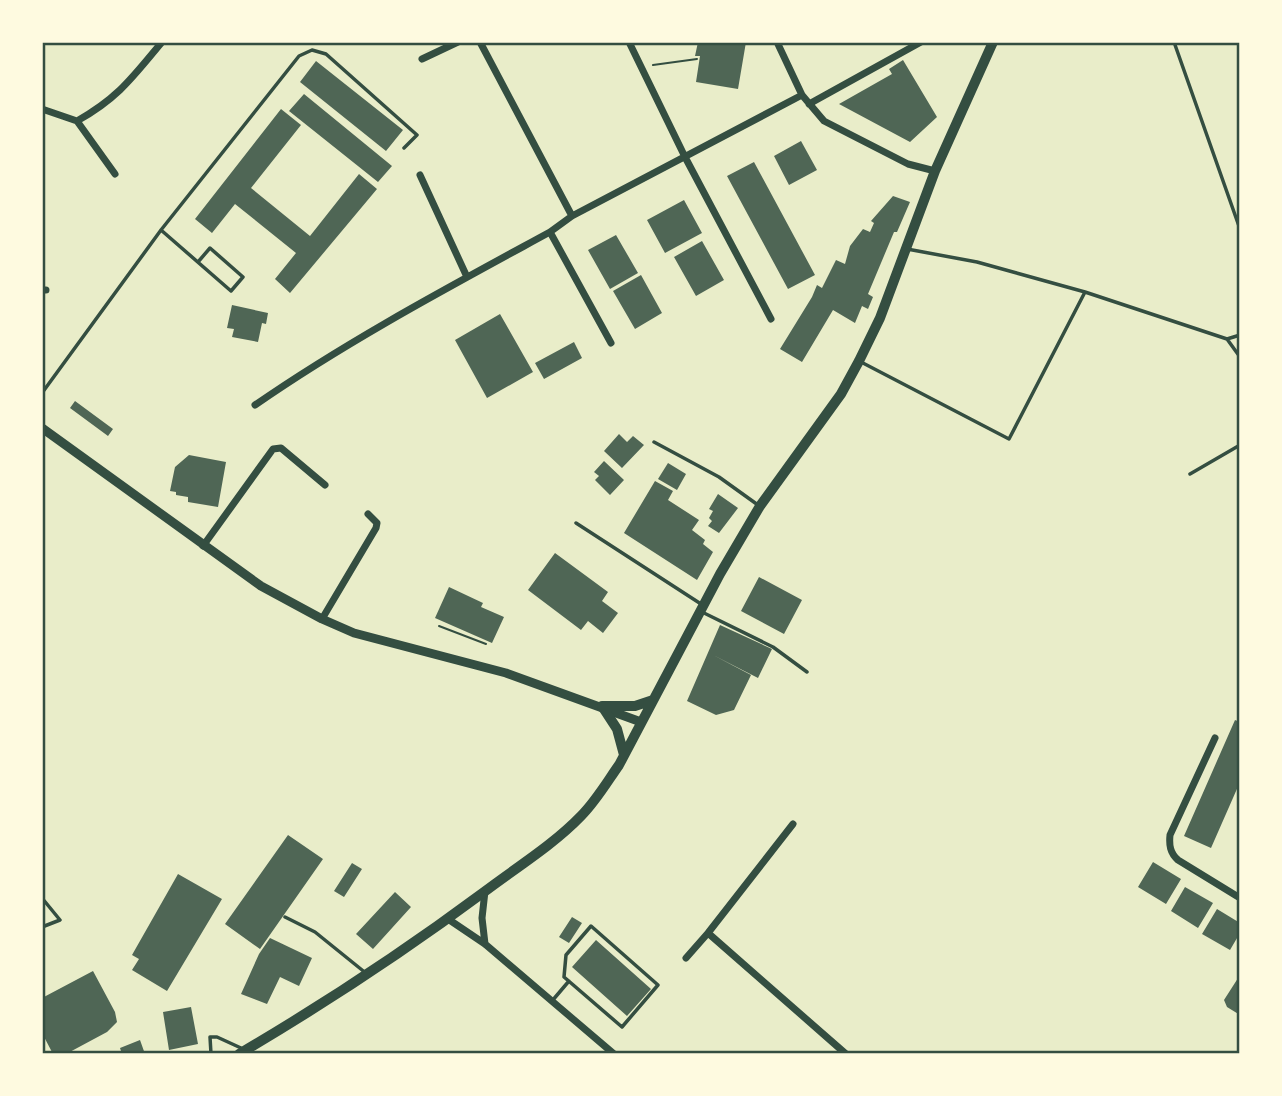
<svg xmlns="http://www.w3.org/2000/svg" width="1282" height="1096" font-family="Cabin,sans-serif">
  <style>
    .building { fill: #4f6655 }
    .lines { fill: none; stroke-linecap: round; stroke-linejoin: round }
    .path { stroke: #344e41; stroke-width: 2 }
    .service { stroke: #344e41; stroke-width: 3.5 }
    .minor { stroke: #344e41; stroke-width: 7 }
    .tertiary { stroke: #344e41; stroke-width: 9 }
    .secondary { stroke: #344e41; stroke-width: 10 }
    .neatline { fill: none; stroke: #344e41; stroke-width: 2.5 }
  </style>
  <rect width="100%" height="100%" fill="#e9edc9"/>
  <path class="building" d="M698 42H746L738 89 696 82 700 56H695Z
    M903 60 937 117 910 142 839 104 892 74 889 69Z
    M316 61 403 130 386 151 300 82Z
    M304 94 392 166 378 182 289 111Z
    M281 109 301 125 251 188 310 236 359 174 377 189 290 293 275 279 296 253 235 204 212 233 195 219Z
    M801 141 817 170 789 185 774 156Z
    M754 162 815 275 788 289 727 176Z
    M893 196 910 202 897 232H894L868 294 873 297 868 309 862 306 855 323 833 310 802 362 780 349 812 297 817 285 822 288 836 260 845 264 850 246 863 229 870 232 874 223 871 221Z
    M684 200 702 233 665 253 647 220Z
    M616 235 638 273 610 289 588 250Z
    M702 241 724 280 696 296 674 257Z
    M641 275 662 313 635 329 613 291Z
    M232 305 268 313 266 324 262 323 258 342 232 337 234 329 227 328Z
    M500 314 533 372 487 398 455 340Z
    M574 342 582 358 544 379 535 363Z
    M75 401 113 429 108 436 70 408Z
    M619 434 627 442 633 436 644 445 622 468 604 451Z
    M189 455 226 462 218 507 188 502V497L176 495V492L170 491 175 467Z
    M604 461 624 480 610 495 595 480 599 476 594 472Z
    M668 463 686 474 677 490 658 479Z
    M655 481 673 491 668 500 699 520 692 530 705 540 703 544 713 552 697 580 624 533Z
    M718 494 738 508 719 533 708 526 712 521 709 518 713 511 709 509Z
    M555 553 608 592 602 601 618 613 603 633 588 621 581 630 528 590Z
    M759 577 802 600 784 634 741 611Z
    M449 587 483 603 481 607 504 617 492 643 435 618Z
    M720 625 772 649 758 678 713 655 751 675 734 710 716 715 687 701Z
    M1235 720 1240 722V782L1211 848 1184 836Z
    M288 835 323 859 260 949 225 924Z
    M1153 862 1181 879 1166 904 1138 887Z
    M352 863 362 869 344 897 334 891Z
    M178 874 222 899 167 991 132 970 139 959 132 955Z
    M1185 887 1213 903 1198 928 1171 911Z
    M395 892 411 907 373 949 356 934Z
    M1217 909 1240 923V933L1230 950 1202 934Z
    M572 917 582 923 569 943 559 937Z
    M270 938 312 958 299 986 280 977 267 1004 241 994 259 954Z
    M596 940 651 989 627 1016 572 967Z
    M93 971 115 1012 117 1022 107 1032 66 1054H53L42 1033V998Z
    M1240 975V1015L1227 1007 1224 1000Z
    M191 1007 198 1044 169 1050 163 1012Z
    M140 1040 145 1054H122L120 1048Z"/>
  <g class="lines">
    <path class="path" d="M653 65 697 59
      M439 626 486 644"/>
    <path class="service" d="M1174 42 1240 229
      M161 230 231 291 243 277 210 248 198 262
      M907 249 977 262 1085 292 1227 339 1240 357
      M1227 339 1240 335
      M861 362 1009 439 1085 292
      M42 393 161 230 299 56 312 50 326 54 417 135 404 148
      M654 442 719 477 758 505
      M1190 474 1240 445
      M576 523 701 604
      M702 612 773 647 807 672
      M42 898 60 920 42 927
      M285 917 315 932 367 974
      M591 926 658 985 622 1027 564 977 566 955Z
      M552 1001 569 981
      M211 1054 210 1037H217L241 1048"/>
    <path class="minor" d="M480 42 572 216
      M629 42 685 157 771 319
      M777 42 802 95 824 121 908 164 935 171
      M422 59 458 42
      M809 104 921 42
      M42 109 77 121C118 98 132 78 162 42
      M77 121 115 174
      M420 175 467 277
      M550 232 611 343
      M42 290H46
      M255 405C349 340 449 287 550 232L572 216 802 95
      M203 546 273 449 281 448 325 485
      M322 619 376 528 377 523 368 514
      M1215 738 1170 835C1169 845 1170 853 1178 860L1240 898
      M448 919 485 944 614 1054
      M708 933 846 1054
      M485 944 482 918 485 891
      M686 958 708 933 793 824"/>
    <path class="tertiary" d="M42 428 261 586 322 619 354 633 506 673 641 722"/>
    <path class="secondary" d="M602 706 617 729 624 755
      M602 706H635L653 700
      M239 1054C324 1004 406 950 484 892 517 867 553 845 581 816 596 801 607 782 619 765L720 574 760 506 841 394 859 361 880 318 935 171 993 42"/>
  </g>
  <rect width="1282" height="1096" fill="none" stroke="#fefae0" stroke-width="88"/>
  <rect x="44" y="44" width="1194" height="1008" class="neatline"/>
</svg>
